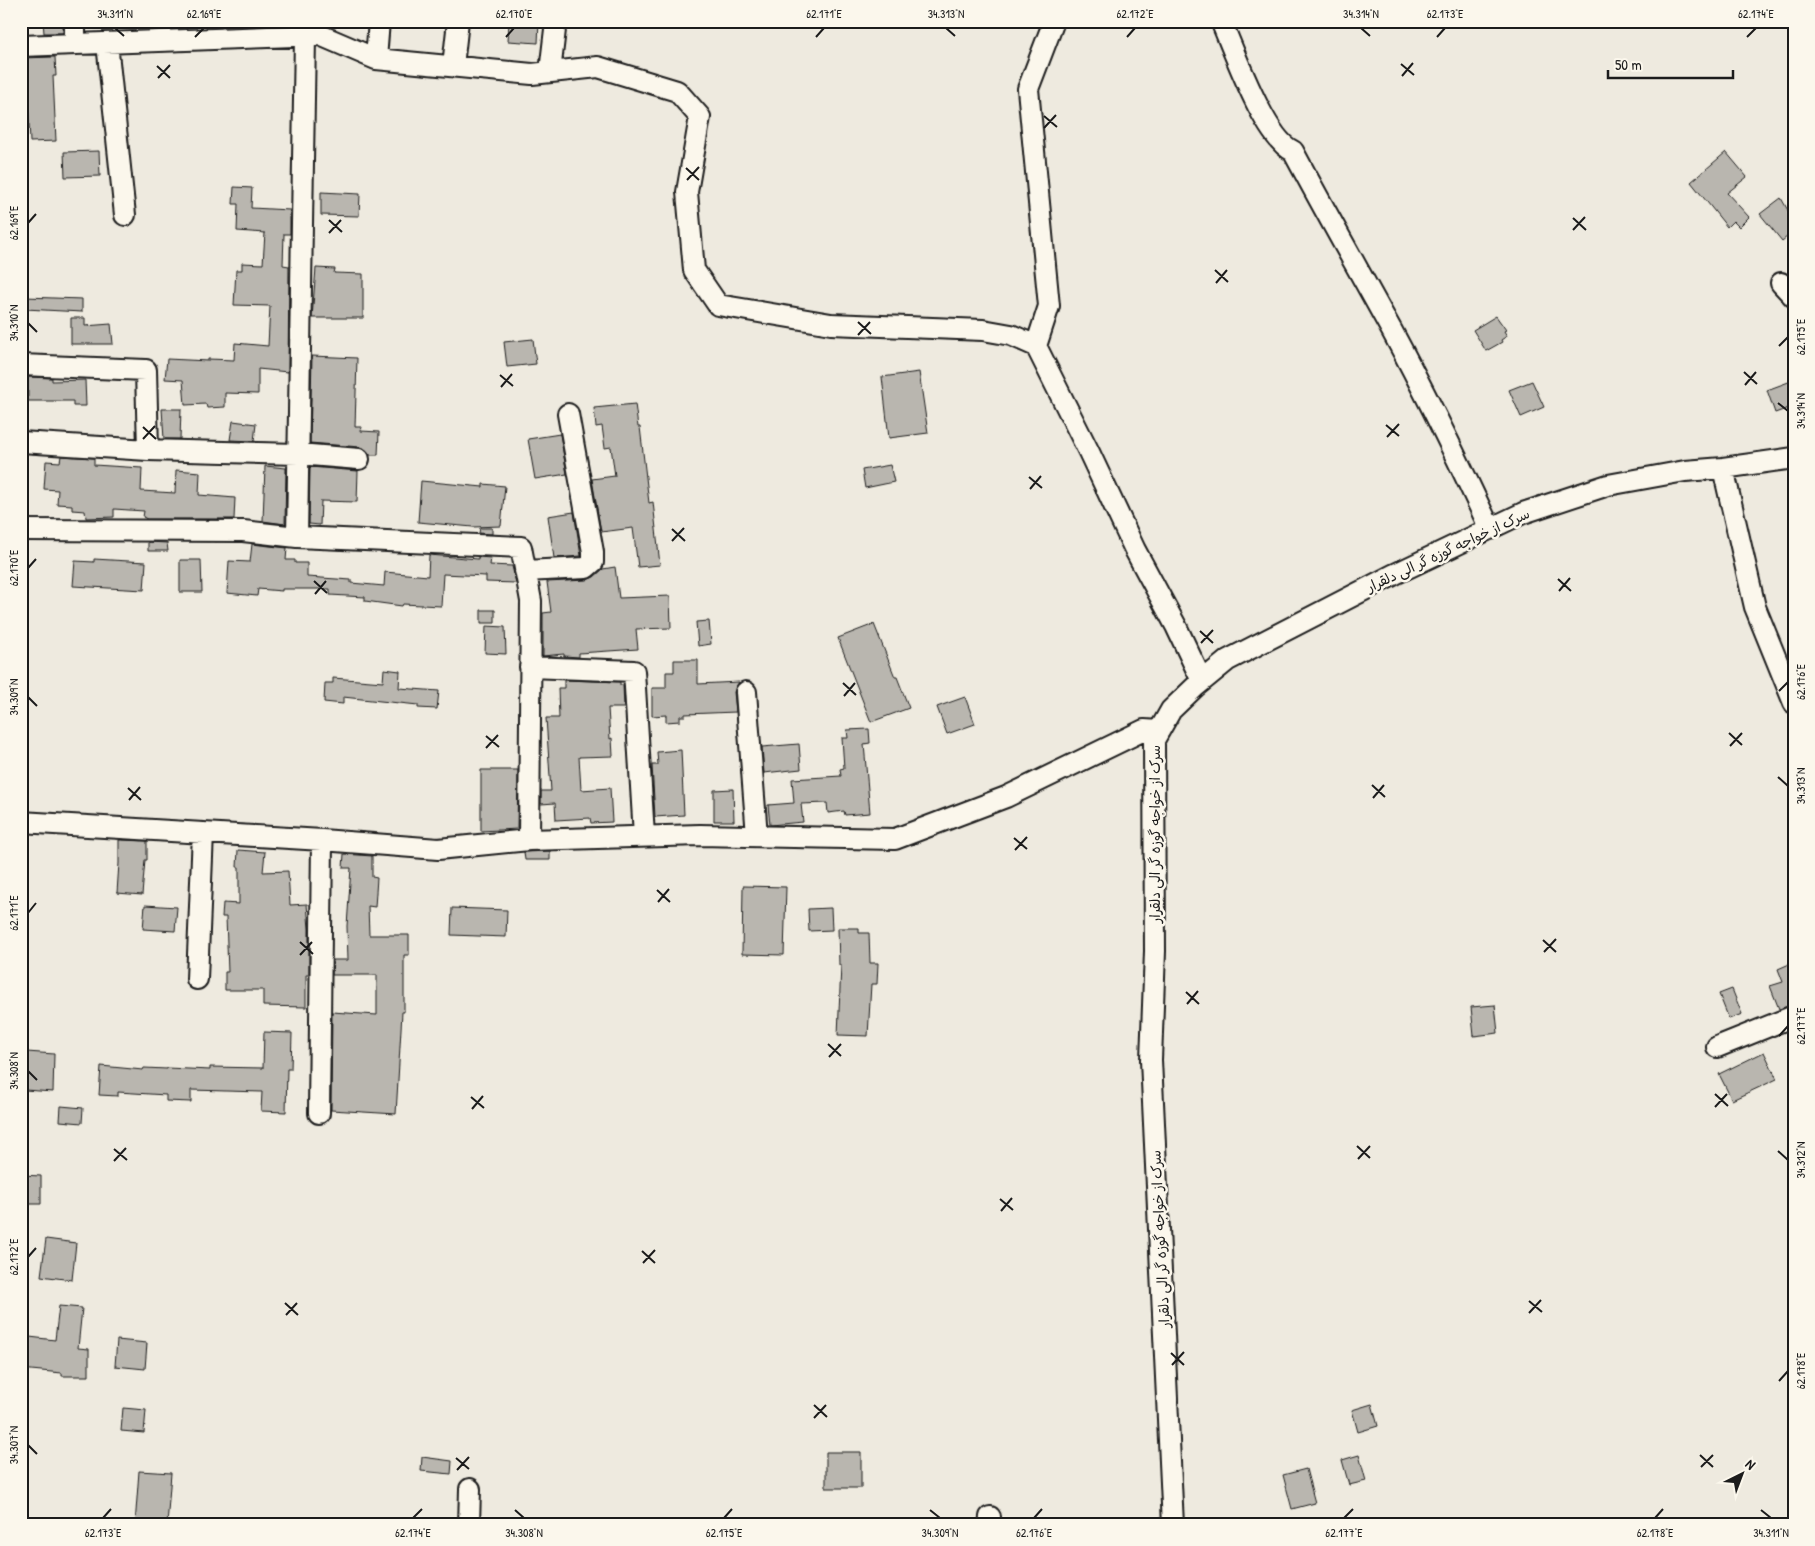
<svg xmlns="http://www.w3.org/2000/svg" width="1815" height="1546" font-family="'Patrick Hand','Playpen Sans Arabic',sans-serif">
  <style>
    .building { fill: #b9b6af; stroke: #1c1c1c }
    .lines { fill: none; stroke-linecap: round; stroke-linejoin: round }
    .minor-casing { stroke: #1c1c1c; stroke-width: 24 }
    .minor { stroke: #fbf7ec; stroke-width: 20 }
    .ticks { fill: none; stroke: #1c1c1c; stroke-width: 2 }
    .labels { text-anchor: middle; stroke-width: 5; stroke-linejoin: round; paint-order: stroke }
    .street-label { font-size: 14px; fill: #1c1c1c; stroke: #fbf7ec }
    .neatline { fill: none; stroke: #1c1c1c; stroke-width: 2 }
    .ticks-label { font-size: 12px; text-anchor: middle; fill: #1c1c1c }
  </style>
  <rect width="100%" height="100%" fill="#eeeadf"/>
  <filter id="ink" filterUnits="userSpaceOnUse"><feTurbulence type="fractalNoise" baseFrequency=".02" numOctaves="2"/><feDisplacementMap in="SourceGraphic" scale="10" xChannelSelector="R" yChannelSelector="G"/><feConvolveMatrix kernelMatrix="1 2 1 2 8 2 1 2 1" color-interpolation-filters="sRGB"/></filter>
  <g filter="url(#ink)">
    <path class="building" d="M43 21H63V33H44Z
      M509 21H539L538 43 508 41Z
      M55 57 56 76H53L56 141 30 142 27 77 21 78V58Z
      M99 151 100 176 65 177 64 152Z
      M1726 152 1747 177 1727 193 1749 217 1739 227 1733 221 1727 227 1691 182Z
      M234 187 252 188 251 208 290 210V234H284L283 265 289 266 288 372 258 369V394L225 393V407L207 408 206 404 185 405 183 380 165 379 167 359 208 361V359L234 360 235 343 268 346 270 306 234 305 236 270H242V263L263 264 265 233 237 231 238 204H233Z
      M321 192 360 194 359 216 321 215Z
      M1781 198 1794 221V231L1782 241 1760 214Z
      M316 268 335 269 334 273 363 274V318H312Z
      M25 297 82 299V312L25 309Z
      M1496 316 1506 330 1504 331 1507 336 1501 340 1502 342 1486 351 1473 330Z
      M71 318H85V326L111 324 113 344H71Z
      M533 339 536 364 507 367 504 342Z
      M312 356 357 358 355 427H362L361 431 379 432 378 455H370L366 450 360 447 310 443Z
      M919 372 928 433 889 438 882 377Z
      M28 377 52 378V381L85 380 86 406H73V401H28Z
      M1794 380V406L1775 413 1767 390Z
      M1532 381 1544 407 1521 417 1509 390Z
      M635 404 638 427H640L649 503 653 502 660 565 638 567 633 528 601 532 592 479 615 476 611 447 605 448 602 426 596 427 594 408Z
      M162 409H181L180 439H164Z
      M233 421 256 424 254 441 230 440Z
      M560 434 567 474 535 479 528 439Z
      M61 456 94 458V465L142 468 141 491 175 493 176 470 200 472 199 495 235 498 234 519H147L143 517 144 511 114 509V517L86 518 85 511 72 510V505L57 504 58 490 44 489 46 461 60 462Z
      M890 465 894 482 865 488 862 470Z
      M265 466 286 468 285 524 263 521Z
      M310 467 358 471 357 502 321 501 320 525 309 524Z
      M421 481 483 487V484L505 486 501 526 473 527 418 522Z
      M574 512 581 556 554 558 548 516Z
      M480 528H492V534L479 533Z
      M148 542 167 543 168 551H148Z
      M252 544 287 548 286 560H295V563H307V577L351 580V583L384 586 385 572 428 576 429 555 478 559V557L491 558 490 565 512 566 516 583 486 582V576L443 574 441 606 403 604 402 606 365 601V597L330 595V589H282V591L258 589 257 596 227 593 229 561 250 562Z
      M94 559 146 562 144 590 73 586 75 561 94 562Z
      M180 560H201L202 592H180Z
      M615 567 619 598 670 596 671 628 636 629 638 649 579 653V657L564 656V654L543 656V613L551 612 547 582 587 580 594 577 603 569Z
      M481 610H495V623H481Z
      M709 621 711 644 698 646 696 622Z
      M874 624 895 677H897L909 708 871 722 838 638Z
      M486 626 505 627 506 654 485 653Z
      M674 660H698V684L739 682 734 692 736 712 685 714V716H680V721L666 722V715L652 716V688H666V672H674Z
      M384 669 400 671 399 688 439 691 437 709 418 708V705L343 697V704L324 702 325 683H333V678L383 682Z
      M564 680 620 682V685H623L624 708H608L610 739 612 738 613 756 579 757 581 790 610 788 612 822 591 823 590 818 556 820 555 803 541 804V791H551L546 718H559L558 688H564Z
      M965 697 975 724 947 734 937 707Z
      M869 729 870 743 864 744 870 813 845 815 844 811 828 813 827 803 801 804 803 822 770 825 768 805 794 803 792 779 841 776 840 769 844 768 842 738H848L847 730Z
      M799 744 801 769 764 773 762 747Z
      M681 750 684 815 655 817 652 765H658L657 752Z
      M481 770H518L517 829 481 831Z
      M733 789 734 821H714V790Z
      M119 840 147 841V860H145L142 895 117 893 119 863Z
      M238 850 265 852 263 872 288 871 290 905 307 904 309 929V975H306V1007L263 1006V990H225V972H228L226 917H222L223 903 239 904V867H237Z
      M550 851V860H525L524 852Z
      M344 854 372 856V877L377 878 375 907 368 906 369 935H409V955H404V1012H402L396 1114 331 1110 332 1012 377 1015V975H332L333 960H348L347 926 351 868H343Z
      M743 886 786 887 784 955 742 954Z
      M145 905 177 907 175 931 143 929Z
      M452 908 507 910 506 937 451 935Z
      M831 908 832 930 809 931 808 909Z
      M838 928H859V933H869L870 963H878L877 984H871L868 1036 838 1035 841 965H839Z
      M1794 962V1004L1779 1009 1770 986 1783 982 1778 969Z
      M1732 989 1742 1014 1729 1019 1719 994Z
      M1495 1005 1498 1033 1474 1036 1471 1007Z
      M264 1032 292 1033 291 1069H287L286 1112 261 1111 262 1092 191 1090V1102L166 1101V1095L118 1092V1096L99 1095 101 1066 143 1070 144 1068 167 1069V1068L210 1070V1067L263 1068Z
      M27 1052 54 1054 53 1092 25 1090Z
      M1764 1052 1777 1079 1732 1100 1719 1074Z
      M61 1106 83 1108 82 1123 60 1121Z
      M21 1175 41 1176V1204H21Z
      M46 1239 76 1243 72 1280 41 1276Z
      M59 1306 82 1308 78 1348 89 1349V1376H62V1373L21 1369V1336L55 1340Z
      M117 1340 147 1343 145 1369 115 1366Z
      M1372 1404 1378 1426 1358 1432 1352 1410Z
      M123 1408 146 1410 144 1433 121 1431Z
      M826 1452H861V1488H826Z
      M1359 1455 1366 1481 1349 1485 1342 1460Z
      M422 1457 452 1461 451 1474 421 1471Z
      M1306 1469 1315 1503 1292 1509 1283 1475Z
      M139 1471 171 1473 167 1525H135Z"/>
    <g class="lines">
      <defs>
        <path id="minor" d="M75 21V44
          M1054 21 1028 89 1049 306 1036 346 1089 452 1135 550 1176 626 1202 681
          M1221 21C1234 51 1265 139 1293 151 1325 211 1359 271 1392 331 1427 396 1459 462 1490 529
          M107 43 125 215
          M21 46 320 35 376 59 532 74 598 67 677 91 700 117 687 192 694 270 718 305 831 324 983 330 1011 335 1036 346
          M376 59 379 21
          M453 66 458 21
          M550 72 556 21
          M1781 283 1794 297
          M21 365 146 370 148 450
          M21 442 148 450 298 454 359 459
          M1723 468 1755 607 1794 703
          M21 530 243 531 297 537 521 547 531 601 529 840 700 835 895 839 1006 797 1144 730 1159 731
          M297 537 305 36
          M525 571 586 568 593 562V552L568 414
          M530 667 634 671 644 836
          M746 692 757 836
          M21 822 322 840 438 849 529 840
          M197 979 203 833
          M1717 1047 1794 1016
          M319 1113 322 840
          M469 1525 470 1489
          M989 1525 990 1517
          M1173 1525 1151 1060 1155 951 1154 740 1171 710 1195 687 1228 660 1395 574 1523 513 1608 485 1685 471 1723 468 1794 458"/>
      </defs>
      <use href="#minor" class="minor-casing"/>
      <use href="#minor" class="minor"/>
    </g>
  </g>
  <path class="ticks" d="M115 28 124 36M946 28 955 36M1361 28 1370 36M195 37 204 28M506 37 514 28M816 37 824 28M1127 37 1135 28M1437 37 1445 28M1747 37 1756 28M1401 64 1414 75M157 66 170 78M1402 76 1413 63M158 78 170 65M1044 116 1057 127M1044 128 1056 115M686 168 699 180M687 180 699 167M1573 218 1586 230M329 220 342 232M28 223 36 214M1573 230 1585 217M329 233 341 220M1215 270 1228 282M1216 283 1227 270M858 322 871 334M28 323 37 332M858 335 870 322M1779 346 1788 337M1744 372 1757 384M500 375 513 386M1745 385 1756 372M501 387 512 374M1778 403 1788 411M1386 425 1399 436M143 427 156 439M1387 437 1399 424M143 439 155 426M1029 477 1042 488M1030 489 1041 476M672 529 685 541M672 541 684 528M28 568 36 559M1558 579 1571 591M314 581 327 593M1559 591 1570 578M315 594 326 581M1200 631 1213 643M1201 643 1213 630M843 683 856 695M1779 691 1788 682M844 696 855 683M28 697 37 706M1729 733 1742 745M486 736 499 747M1730 746 1742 733M486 748 498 735M1778 777 1788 786M1372 785 1385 797M128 788 141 800M1373 798 1384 785M129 800 140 787M1014 838 1027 849M1015 850 1027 837M657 890 670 902M658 902 669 889M28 913 36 903M1543 940 1556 952M300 942 313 954M1544 952 1556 939M300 955 312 942M1186 992 1199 1004M1187 1004 1198 991M1779 1036 1788 1026M828 1044 841 1056M829 1057 841 1044M28 1071 37 1080M1715 1094 1728 1106M471 1097 484 1108M1715 1107 1727 1094M472 1109 483 1096M1357 1146 1370 1158M114 1149 127 1160M1778 1151 1788 1160M1358 1159 1370 1146M114 1161 126 1148M1000 1199 1013 1210M1001 1211 1012 1198M642 1251 655 1263M28 1257 36 1248M643 1263 655 1250M1529 1301 1542 1312M285 1303 298 1315M1529 1313 1541 1300M286 1315 297 1303M1171 1353 1184 1365M1172 1365 1184 1352M1779 1381 1788 1371M814 1405 827 1417M814 1418 826 1405M28 1445 37 1454M1700 1455 1713 1467M456 1458 469 1469M1701 1467 1713 1455M457 1470 469 1457M515 1510 524 1518M930 1510 940 1518M1761 1510 1771 1518M103 1518 111 1509M413 1518 422 1509M724 1518 732 1509M1034 1518 1042 1509M1344 1518 1353 1509M1655 1518 1663 1509"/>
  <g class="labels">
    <g class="street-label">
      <text transform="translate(1448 550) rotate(-25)" y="5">سرک از خواجه گوزه گر الی دلقرار</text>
      <text transform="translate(1155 834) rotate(-90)" y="5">سرک از خواجه گوزه گر الی دلقرار</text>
      <text transform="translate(1160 1239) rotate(-93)" y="5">سرک از خواجه گوزه گر الی دلقرار</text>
    </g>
  </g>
  <rect width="1815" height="1546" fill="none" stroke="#fbf7ec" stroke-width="55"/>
  <g transform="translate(1742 1474) rotate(42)" stroke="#fbf7ec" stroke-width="4" paint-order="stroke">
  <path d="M0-4L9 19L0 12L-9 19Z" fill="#1c1c1c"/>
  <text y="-8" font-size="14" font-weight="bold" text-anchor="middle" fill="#1c1c1c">N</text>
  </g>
  <path d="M1608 70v8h125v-8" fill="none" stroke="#1c1c1c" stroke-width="2.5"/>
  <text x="1615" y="70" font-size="15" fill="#1c1c1c" stroke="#fbf7ec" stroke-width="4" paint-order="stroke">50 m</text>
  <rect x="28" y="28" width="1760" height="1490" class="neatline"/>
  <g class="ticks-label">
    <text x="115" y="18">34.311°N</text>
    <text x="204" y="18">62.169°E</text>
    <text x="514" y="18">62.170°E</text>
    <text x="824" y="18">62.171°E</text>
    <text x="946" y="18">34.313°N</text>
    <text x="1135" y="18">62.172°E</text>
    <text x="1361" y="18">34.314°N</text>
    <text x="1445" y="18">62.173°E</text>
    <text x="1756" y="18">62.174°E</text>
    <text transform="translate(14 223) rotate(-90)" y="4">62.169°E</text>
    <text transform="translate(14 323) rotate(-90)" y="4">34.310°N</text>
    <text transform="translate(1801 337) rotate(-90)" y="4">62.175°E</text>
    <text transform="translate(1801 411) rotate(-90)" y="4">34.314°N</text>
    <text transform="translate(14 568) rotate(-90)" y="4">62.170°E</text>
    <text transform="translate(1801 682) rotate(-90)" y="4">62.176°E</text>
    <text transform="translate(14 697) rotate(-90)" y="4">34.309°N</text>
    <text transform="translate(1801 786) rotate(-90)" y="4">34.313°N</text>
    <text transform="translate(14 913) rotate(-90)" y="4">62.171°E</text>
    <text transform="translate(1801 1026) rotate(-90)" y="4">62.177°E</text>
    <text transform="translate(14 1071) rotate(-90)" y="4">34.308°N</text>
    <text transform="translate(1801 1160) rotate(-90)" y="4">34.312°N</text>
    <text transform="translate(14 1257) rotate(-90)" y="4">62.172°E</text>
    <text transform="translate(1801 1371) rotate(-90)" y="4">62.178°E</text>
    <text transform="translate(14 1445) rotate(-90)" y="4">34.307°N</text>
    <text x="103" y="1537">62.173°E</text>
    <text x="413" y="1537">62.174°E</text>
    <text x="524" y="1537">34.308°N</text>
    <text x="724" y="1537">62.175°E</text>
    <text x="940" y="1537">34.309°N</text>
    <text x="1034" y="1537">62.176°E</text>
    <text x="1344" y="1537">62.177°E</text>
    <text x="1655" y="1537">62.178°E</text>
    <text x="1771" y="1537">34.311°N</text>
  </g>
</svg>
